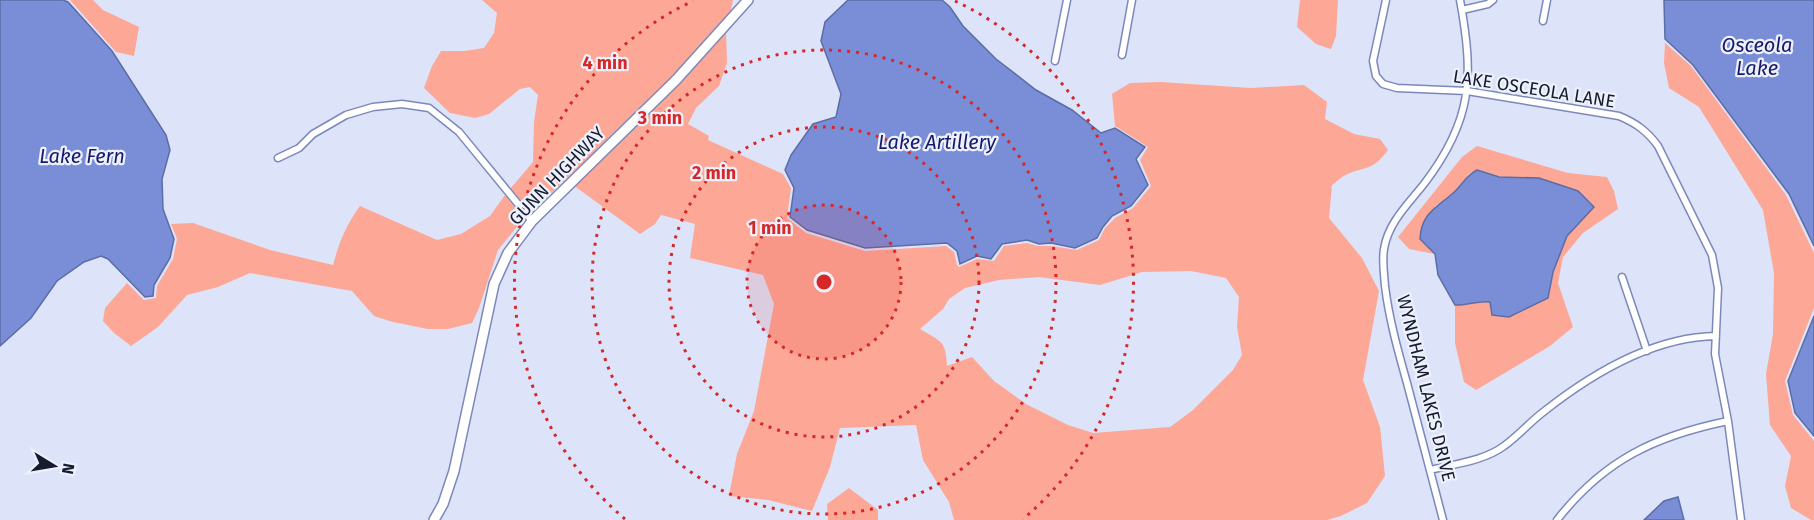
<svg xmlns="http://www.w3.org/2000/svg" width="1814" height="520" font-family="'Fira Sans',sans-serif">
  <style>
    .green { fill: #fda796; fill-rule: evenodd }
    .water { fill: #7a8ed8; stroke: #5c6ca5; stroke-width: 1.5 }
    .lines { fill: none; stroke-linecap: round; stroke-linejoin: round }
    .minor-casing { stroke: #7b89ba; stroke-width: 9 }
    .secondary-casing { stroke: #7b89ba; stroke-width: 12 }
    .minor { stroke: #fff; stroke-width: 6 }
    .secondary { stroke: #fff; stroke-width: 9 }
    .ring { fill: none; stroke: #d62828; stroke-width: 3; stroke-dasharray: 3 6 }
    .labels { text-anchor: middle; stroke-width: 4.5; stroke-linejoin: round; paint-order: stroke }
    .street-label { font-size: 18px; fill: #161b2d; stroke: #edf1fc }
    .water-label { font-size: 20px; font-style: italic; fill: #17196f; stroke: #edf1fc }
    .centre { fill: #d62828; stroke: #edf1fc; stroke-width: 3 }
    .ring-label { font-size: 18px; text-anchor: middle; font-weight: bold; fill: #d62828; stroke: #edf1fc; stroke-width: 4.5; stroke-linejoin: round; paint-order: stroke }
  </style>
  <rect width="100%" height="100%" fill="#dde3f9"/>
  <path class="green" d="M70 0H93L103 10 139 27 134 56 116 52Z
    M482 0H733L730 15 673 78 547 197 537 202 528 213 510 189 533 162 534 122 538 95 530 87 520 89 489 114 475 118 450 113 424 88 432 66 441 51H464L484 48 494 33 497 13Z
    M1300 0H1338L1336 36 1331 49 1316 44 1297 27Z
    M726 30 727 63 719 86 696 108 688 124 709 136 708 140 783 174 791 188 787 218 806 233 865 251 946 246 954 252 957 265 959 267 977 259 994 261 1004 246 1027 243 1038 246H1051L1077 250 1099 240 1105 228 1115 218 1133 208 1151 186 1140 160 1148 147 1115 126 1112 94 1130 83 1160 82 1251 88 1304 85 1327 102 1325 119 1354 134 1380 139 1388 150C1374 169 1369 166 1350 173 1343 175 1338 181 1332 185L1329 218 1362 258 1379 291 1363 380 1380 427 1385 476 1367 503 1341 516 1327 520H954L949 502 923 460 916 425 840 428 830 467 812 511 768 500 729 496 737 454 754 411 774 304 763 275 690 258 695 224 661 215 655 224 640 234 573 185ZM1191 271 1226 278 1239 297 1237 327 1242 355 1233 370 1193 410 1170 427 1093 433 1068 425 1026 404 994 381 972 357 947 366C946 340 940 341 920 329L943 309 949 299 965 288 999 280 1039 277 1100 285 1142 272Z
    M1665 43 1691 66 1786 195 1814 253V308L1785 381 1793 415 1814 441V520H1811L1791 508 1785 486 1791 456 1770 425 1766 374 1773 334 1774 273 1763 210 1699 107 1669 88 1664 63Z
    M1477 146 1568 173 1607 177 1614 191 1618 209 1583 233 1563 257 1558 283 1573 327 1550 346 1476 390 1464 382 1455 343V305C1469 306 1477 300 1490 302L1492 315 1548 298 1553 272 1567 236 1539 178 1499 177 1476 170 1469 174 1454 193 1435 206V254L1409 249 1398 237 1462 157Z
    M505 195 524 218 498 250 479 308 472 323 448 329H428L393 322 374 316 352 291 250 273 218 287 187 295 158 327 131 346 114 333 103 321 105 308 127 283 144 300 156 298 157 286 173 259 177 239 171 224 193 223 270 250 333 265C339 243 346 225 360 206L437 240 461 234 490 216Z
    M849 488 878 510V520H828L827 504Z"/>
  <path class="water" d="M0 0H63L68 2 112 51 166 135 170 150 162 179 163 209 174 239 170 258 154 285 153 296 145 297 108 259 101 256 84 262 57 281 31 318 0 346Z
    M848 0H942L950 7 963 26 996 59 1036 90 1072 110 1101 133 1115 128 1145 147 1136 159 1148 185 1131 206 1112 216 1103 227 1097 238 1075 248 1051 243 1039 244 1027 240 1002 244 991 259 977 256 960 264 957 251 947 243 865 248 807 230 790 217 794 188 785 170 791 155 813 124 836 117 841 94 821 41 825 22Z
    M1664 0H1814V246L1789 194 1693 65 1665 39Z
    M1477 170 1499 177 1539 178 1578 191 1594 207 1567 236 1553 272 1548 298 1509 317 1492 315 1490 302C1477 300 1468 306 1455 305L1438 275 1435 254 1420 239C1421 214 1436 208 1452 194 1462 186 1465 176 1477 170Z
    M1814 316V436L1795 413 1788 381Z
    M1678 497 1684 520H1644L1664 501Z"/>
  <g class="lines">
    <defs>
      <path id="minor" d="M1386 0 1373 61 1376 76 1383 84 1397 88 1467 91 1619 116C1636 123 1647 131 1658 146L1712 255 1718 288 1715 354 1728 421 1741 520
        M1462 10 1488 4 1493 0
        M1543 21 1547 0
        M1122 55 1132 0
        M1055 61 1067 0
        M278 158 299 148 313 134 346 115 373 107 402 104 429 108 459 132 532 221
        M1622 277 1647 351
        M1430 470C1454 464 1484 461 1504 446 1518 436 1529 423 1542 413 1591 374 1652 337 1716 336
        M1443 520C1431 474 1419 429 1407 383 1398 351 1389 319 1385 286 1384 273 1382 261 1384 249 1388 223 1408 204 1424 184 1473 120 1474 77 1460 0
        M1557 520C1604 460 1655 436 1728 421"/>
      <path id="secondary" d="M434 520 443 504 454 471 494 284 508 253 532 221 676 80 748 0"/>
    </defs>
    <use href="#minor" class="minor-casing"/>
    <use href="#secondary" class="secondary-casing"/>
    <use href="#minor" class="minor"/>
    <use href="#secondary" class="secondary"/>
  </g>
  <circle cx="824" cy="282" r="77" fill="#d62828" fill-opacity=".12"/>
  <g class="ring">
    <circle cx="824" cy="282" r="77"/>
    <circle cx="824" cy="282" r="155"/>
    <circle cx="824" cy="282" r="232"/>
    <path d="M625 519A310 310 0 0 1 693 1M955 1A310 310 0 0 1 1023 519"/>
  </g>
  <g class="labels">
    <g class="street-label">
      <text transform="translate(1534 89) rotate(9)" y="6">LAKE OSCEOLA LANE</text>
      <text transform="translate(557 176) rotate(-46)" y="6">GUNN HIGHWAY</text>
      <text transform="translate(1426 388) rotate(76)" y="6">WYNDHAM LAKES DRIVE</text>
    </g>
    <g class="water-label">
      <text x="1757" y="52">Osceola<tspan x="1757" dy="23">Lake</tspan></text>
      <text x="937" y="149">Lake Artillery</text>
      <text x="82" y="163">Lake Fern</text>
    </g>
  </g>
  <circle cx="824" cy="282" r="9" class="centre"/>
  <g class="ring-label">
    <text x="605" y="69">4 min</text>
    <text x="660" y="124">3 min</text>
    <text x="714" y="179">2 min</text>
    <text x="770" y="234">1 min</text>
  </g>
  <g transform="translate(54 466) rotate(101)" stroke="#edf1fc" stroke-width="4.5" paint-order="stroke">
  <path d="M0-4.5L10 22L0 15L-10 22Z" fill="#161b2d"/>
  <text y="-9" font-size="16" font-weight="bold" text-anchor="middle" fill="#161b2d">N</text>
  </g>
</svg>
